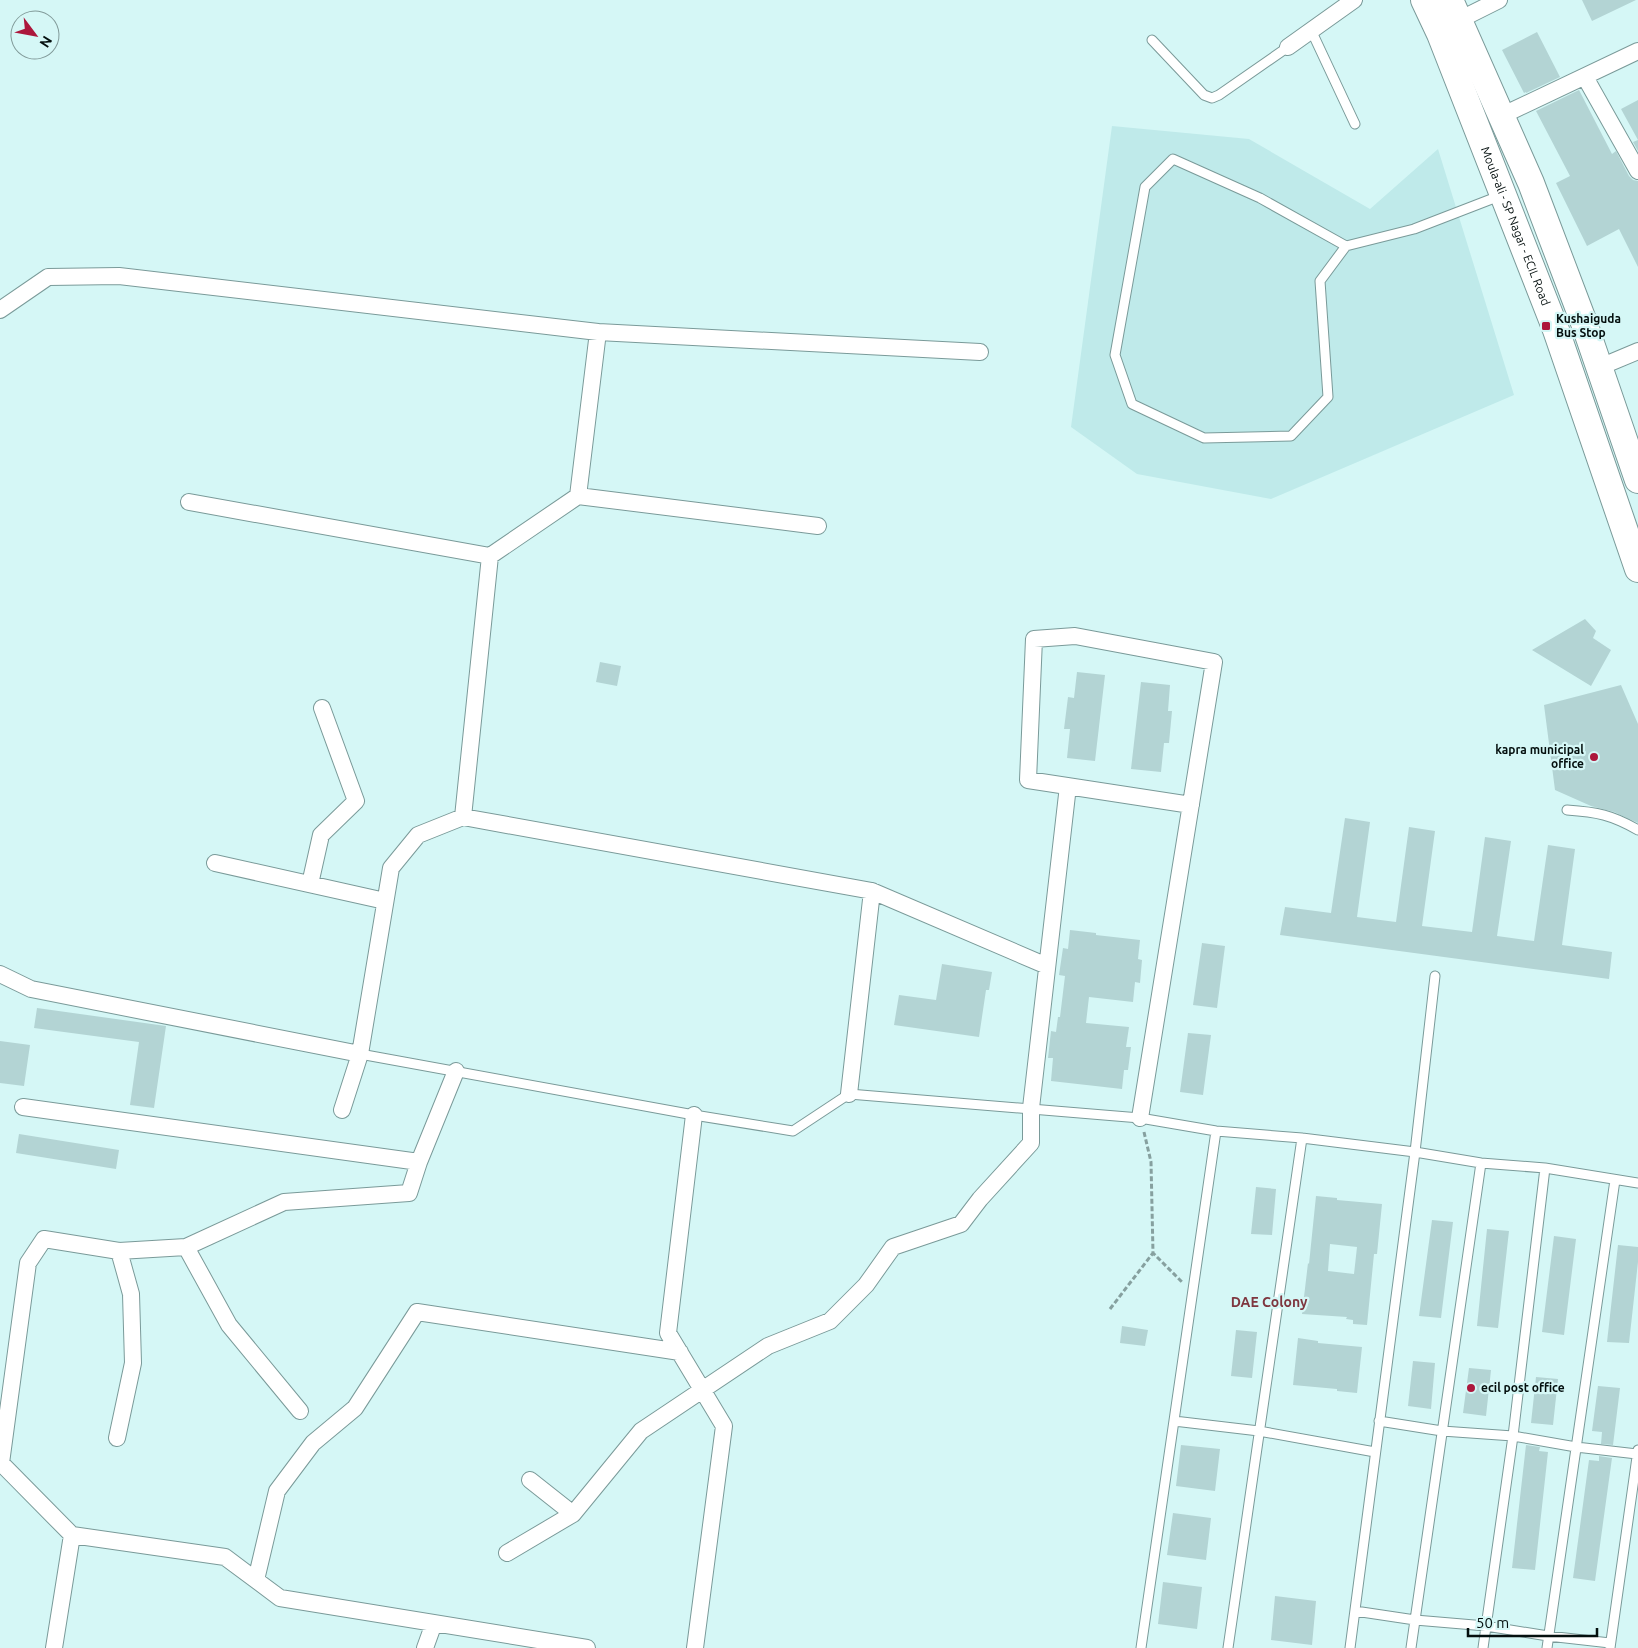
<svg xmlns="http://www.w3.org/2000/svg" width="1638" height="1648" font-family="Ubuntu,sans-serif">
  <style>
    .built { fill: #bfeaea }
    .building { fill: #b3d4d4; fill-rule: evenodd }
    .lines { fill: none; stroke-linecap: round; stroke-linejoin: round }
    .lane-casing { stroke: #7a9a99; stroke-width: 11 }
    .street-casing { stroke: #7a9a99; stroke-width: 18 }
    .primary-casing { stroke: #7a9a99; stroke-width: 28 }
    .path { stroke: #86a09f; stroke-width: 3; stroke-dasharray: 5 2.5; stroke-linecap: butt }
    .lane { stroke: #fff; stroke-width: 9 }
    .street { stroke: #fff; stroke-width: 16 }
    .primary { stroke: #fff; stroke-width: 26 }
    .poi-dot { fill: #ac173c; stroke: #d5f7f6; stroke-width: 2 }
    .labels { text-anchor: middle; stroke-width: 4.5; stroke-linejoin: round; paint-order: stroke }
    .street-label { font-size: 12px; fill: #040f0e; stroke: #d5f7f6 }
    .poi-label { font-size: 12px; font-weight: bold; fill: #040f0e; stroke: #d5f7f6; text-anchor: start }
    .neighbourhood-label { font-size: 14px; font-weight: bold; fill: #7e363f; stroke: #d5f7f6 }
  </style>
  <rect width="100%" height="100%" fill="#d5f7f6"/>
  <path class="built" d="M1112 126 1249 139 1370 209 1438 149 1514 395 1271 499 1137 474 1071 427Z"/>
  <path class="building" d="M1582 0H1636L1592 21Z
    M1537 32 1560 77 1526 93V92L1524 93 1502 50Z
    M1579 90 1612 154 1616 151 1629 176 1633 180 1638 181V267L1619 229 1587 246 1556 183 1570 176 1536 111Z
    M1638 100V151L1633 142 1638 140 1621 109Z
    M1585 619 1596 631 1593 638 1611 650 1591 686 1532 650Z
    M600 662 621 666 617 686 596 682Z
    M1077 672 1105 675 1095 761 1067 758 1070 729H1064L1068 697 1074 698Z
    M1141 682 1170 685 1168 711H1172L1169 743H1164L1161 772 1131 769Z
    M1621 685 1638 724V823L1614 812 1591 806 1555 790 1544 705Z
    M1345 818 1370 822 1357 917 1396 922 1409 827 1435 831 1422 926 1472 932 1485 837 1511 841 1497 936 1534 941 1548 845 1575 849 1562 945 1612 952 1609 979 1280 935 1285 907 1331 913Z
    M1070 930 1096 933V935L1140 940 1138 959 1142 960 1140 983 1135 982 1133 1002 1089 997 1086 1023 1129 1027 1126 1047H1131L1128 1070H1124L1122 1089 1051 1081 1053 1058H1048L1051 1031 1056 1032 1058 1017H1060L1065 976 1059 975 1063 948 1068 949Z
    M1202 943 1225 946 1217 1008 1193 1005Z
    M942 964 992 972 989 990H986L979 1037 894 1025 899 995 936 1000Z
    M37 1008 166 1026 154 1108 130 1105 139 1042 34 1028Z
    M1188 1033 1211 1035 1203 1095 1180 1092Z
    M0 1041 30 1045 24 1086 0 1083Z
    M19 1134 119 1150 116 1169 16 1153Z
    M1256 1187 1276 1189 1272 1235 1251 1234Z
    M1316 1196 1337 1198V1200L1382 1204 1377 1254H1374L1367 1325 1353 1324V1320L1346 1319 1347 1317 1302 1314 1308 1263 1309 1264ZM1330 1244 1357 1247 1354 1274 1328 1271Z
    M1432 1220 1453 1222 1441 1318 1419 1316Z
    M1487 1229 1509 1231 1498 1328 1477 1326Z
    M1554 1236 1576 1239 1564 1335 1542 1332Z
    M1618 1245 1638 1247V1262L1629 1343 1607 1342Z
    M1122 1326 1148 1330 1145 1346 1120 1343Z
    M1236 1330 1257 1332 1252 1378 1231 1376Z
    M1298 1338 1318 1341V1343L1362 1347 1357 1393 1337 1391V1389L1293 1385Z
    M1413 1361 1435 1363 1431 1409 1408 1406Z
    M1469 1368 1491 1370 1486 1416 1463 1413Z
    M1536 1377 1558 1379 1553 1425 1531 1423Z
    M1598 1386 1620 1388 1613 1445 1601 1444 1602 1432 1592 1431Z
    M1181 1445 1220 1449 1215 1491 1176 1486Z
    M1526 1445 1540 1447 1539 1451 1548 1452 1535 1570 1512 1568Z
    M1599 1456 1612 1458 1595 1581 1573 1578 1589 1460 1599 1461Z
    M1173 1513 1211 1518 1206 1560 1167 1555Z
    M1163 1582 1202 1587 1197 1629 1158 1624Z
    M1275 1596 1316 1601 1312 1645 1271 1640Z"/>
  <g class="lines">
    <defs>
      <path id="lane" d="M1311 30 1355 124
        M1152 40 1204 95 1212 98 1219 95 1288 47
        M1346 246 1320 281 1328 397 1291 436 1204 438 1132 404 1115 355 1145 187 1173 159 1260 198 1346 246 1414 229 1502 195
        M1567 810C1597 812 1612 815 1638 830
        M360 1054 694 1115 793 1131 849 1094 1140 1118 1216 1131 1302 1138 1415 1152 1481 1163 1545 1168 1638 1183
        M1174 1421 1259 1431 1375 1452
        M1379 1421 1442 1431 1513 1436 1576 1447 1637 1454
        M1355 1611 1415 1620 1486 1626 1548 1636 1610 1643
        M1141 1648 1216 1131
        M1228 1648 1302 1138
        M1350 1648 1415 1152 1435 976
        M1411 1648 1481 1163
        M1483 1648 1513 1436 1545 1168
        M1547 1648 1615 1180
        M1610 1648 1638 1450"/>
      <path id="street" d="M1459 20 1499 0
        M1288 47 1354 0
        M1585 77 1638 171
        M1501 116 1638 51
        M0 310 48 277 119 276 598 332 980 352
        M1600 367 1638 351
        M578 496 818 526
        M189 502 490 556
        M463 817 872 891 1047 966
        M215 863 385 901
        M310 884 321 835 356 801 322 708
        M0 974 31 989 360 1054
        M849 1094 872 891
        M23 1107 419 1162
        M342 1110 360 1054 391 868 418 835 463 817 490 556 578 496 598 332
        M694 1115 668 1333 724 1426 695 1648
        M1140 1118 1214 662 1075 636 1034 639 1028 780 1191 805
        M186 1247 229 1325 300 1411
        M117 1438 133 1363 131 1294 119 1251
        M530 1480 573 1514
        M72 1535 225 1557 280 1598 587 1648
        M507 1553 573 1514 641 1431 768 1346 830 1321 866 1285 893 1247 961 1224 980 1199 1031 1143V1108L1068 786
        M256 1580 277 1491 313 1443 355 1408 417 1312 680 1352
        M54 1648 72 1535 1 1463 28 1263 44 1239 119 1251 186 1247 284 1202 409 1193 419 1162 456 1071
        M425 1648 434 1623"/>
      <g id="primary">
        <path id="s1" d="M1424 0 1440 34 1556 330 1638 569"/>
        <path d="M1450 0 1531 183 1583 320 1638 480"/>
      </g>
    </defs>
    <use href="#lane" class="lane-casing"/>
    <use href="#street" class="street-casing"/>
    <use href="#primary" class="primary-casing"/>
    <path class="path" d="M1144 1132 1151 1162 1153 1253 1182 1282
      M1110 1309 1153 1253"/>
    <use href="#lane" class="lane"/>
    <use href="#street" class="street"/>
    <use href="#primary" class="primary"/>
  </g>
  <g class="poi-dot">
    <rect x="1541" y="321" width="10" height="10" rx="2.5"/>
    <circle cx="1594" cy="757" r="5"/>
    <circle cx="1471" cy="1388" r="5"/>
  </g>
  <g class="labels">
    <g class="street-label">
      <text dy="4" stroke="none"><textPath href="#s1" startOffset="244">Moula-ali - SP Nagar - ECIL Road</textPath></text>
    </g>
    <g class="poi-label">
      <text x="1556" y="323">Kushaiguda<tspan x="1556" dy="14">Bus Stop</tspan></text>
      <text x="1584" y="754" text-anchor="end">kapra municipal<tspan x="1584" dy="14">office</tspan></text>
      <text x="1481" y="1392">ecil post office</text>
    </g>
    <g class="neighbourhood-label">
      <text x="1269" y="1307">DAE Colony</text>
    </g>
  </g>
  <g transform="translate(35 35) rotate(122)"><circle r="24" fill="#d5f7f6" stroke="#819a99"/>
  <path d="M0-4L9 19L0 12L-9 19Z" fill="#ac173c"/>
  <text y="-8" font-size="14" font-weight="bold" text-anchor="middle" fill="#040f0e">N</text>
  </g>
  <path d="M1468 1628v8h129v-8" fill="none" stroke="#040f0e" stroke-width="2.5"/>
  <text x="1476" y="1628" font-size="15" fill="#040f0e" stroke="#d5f7f6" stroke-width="4" paint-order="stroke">50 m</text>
</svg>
